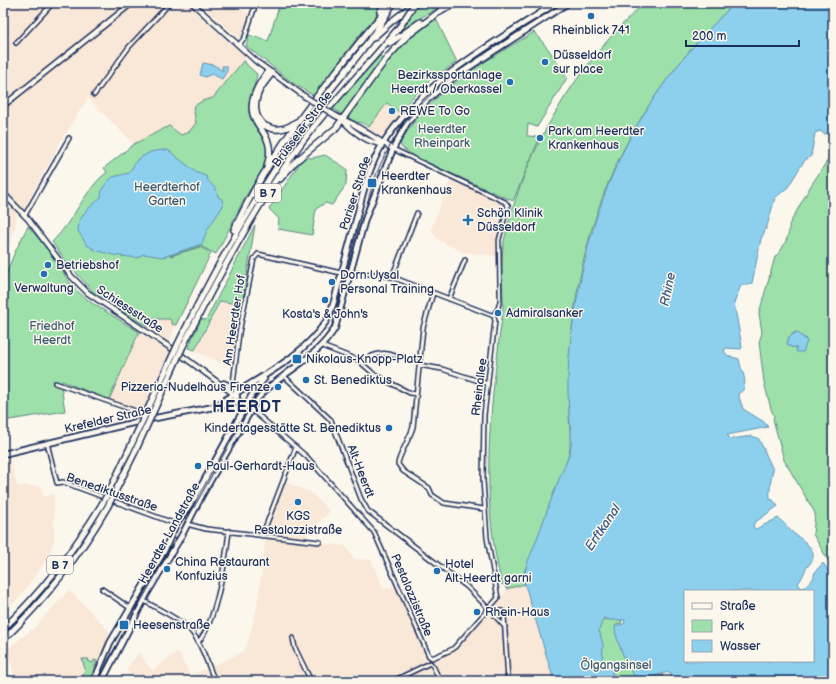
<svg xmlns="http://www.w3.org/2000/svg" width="836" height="684" font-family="'Balsamiq Sans',sans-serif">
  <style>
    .built { fill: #f9e7d7 }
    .green { fill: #9ee0a9; stroke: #5c8884; fill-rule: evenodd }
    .water { fill: #8dd0ee; stroke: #5f90b4; fill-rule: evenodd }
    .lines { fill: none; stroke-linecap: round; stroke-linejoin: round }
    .pedestrian-casing { stroke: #1b2f5e; stroke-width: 5.5 }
    .minor-casing { stroke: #1b2f5e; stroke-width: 6 }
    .tertiary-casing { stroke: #1b2f5e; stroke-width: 7 }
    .secondary-casing { stroke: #1b2f5e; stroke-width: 8 }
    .trunk-casing { stroke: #1b2f5e; stroke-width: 8 }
    .pedestrian { stroke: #fbf7ec; stroke-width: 2.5 }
    .minor { stroke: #fbf7ec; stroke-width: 3 }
    .tertiary { stroke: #fbf7ec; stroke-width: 4 }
    .secondary { stroke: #fbf7ec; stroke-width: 4.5 }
    .trunk { stroke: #fbf7ec; stroke-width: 5 }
    .tram { stroke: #1b2f5e; stroke-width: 1 }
    .tertiary-bridge-casing { stroke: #1b2f5e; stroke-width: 7; stroke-linecap: butt }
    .trunk-bridge-casing { stroke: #1b2f5e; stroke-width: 8; stroke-linecap: butt }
    .tertiary-bridge { stroke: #fbf7ec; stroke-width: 4 }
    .trunk-bridge { stroke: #fbf7ec; stroke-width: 5 }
    .poi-dot { fill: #1f6fb2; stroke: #fbf7ec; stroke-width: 1.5 }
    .labels { text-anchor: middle; stroke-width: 3; stroke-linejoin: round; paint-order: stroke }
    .shield { fill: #fbf7ec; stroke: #5e6b89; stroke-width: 1 }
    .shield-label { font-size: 11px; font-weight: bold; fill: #1b2f5e }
    .poi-label { font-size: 12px; fill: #1b2f5e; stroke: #fbf7ec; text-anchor: start }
    .street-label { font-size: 12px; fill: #1b2f5e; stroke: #fbf7ec }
    .park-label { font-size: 12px; fill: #3c5b71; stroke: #fbf7ec }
    .water-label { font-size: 13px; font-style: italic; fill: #385782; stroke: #fbf7ec }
    .district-label { font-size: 16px; font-weight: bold; letter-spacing: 1px; fill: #1b2f5e; stroke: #fbf7ec }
  </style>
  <rect width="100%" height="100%" fill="#fbf7ec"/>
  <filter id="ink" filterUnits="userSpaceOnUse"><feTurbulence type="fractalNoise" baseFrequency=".025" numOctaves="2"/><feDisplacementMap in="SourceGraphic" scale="8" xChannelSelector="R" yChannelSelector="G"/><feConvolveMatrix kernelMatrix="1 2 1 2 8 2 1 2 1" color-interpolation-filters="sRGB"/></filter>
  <g filter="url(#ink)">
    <path class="built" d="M3 3H185L246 57 213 98 202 101 196 123 189 132 181 135 168 126 134 144 88 98 63 137 25 207 16 214V224L4 259Z
      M199 3H232L231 6 250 13 241 40Z
      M387 103 399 112V116L383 137 369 130V127Z
      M450 180 504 204 497 242V256L463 252 437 239 431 229Z
      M221 302 245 307 236 364 221 363 196 351Z
      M151 319H170L172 324 176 325 169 343 148 327Z
      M139 332 170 352 142 412 109 400Z
      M9 455 17 486H41L44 497 54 494V541L48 557 31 581 20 596 3 613V457Z
      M284 482 310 492 330 511 303 539 268 534 266 529Z
      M266 537 346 546 353 559 371 560 384 590 398 584 431 661 454 650 503 595 506 589 525 584 554 681H138L126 670 139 652 152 671 178 651 190 676 243 652 247 645 257 608Z
      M69 590 113 635 89 681H16L7 649 34 628Z"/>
    <path class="green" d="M280 3H378L379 12 357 38 314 96 293 83 246 46 249 35 268 41Z
      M421 3H450L430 12 399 32 418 5Z
      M644 3H735C636 98 584 202 571 339 568 362 568 388 569 411 569 423 571 436 570 449 568 463 559 479 554 493 544 519 536 547 524 572L525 584 506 589 505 583 502 585C482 507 488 429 498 350 499 336 502 321 503 307 503 284 500 263 504 241 524 150 576 66 644 3Z
      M435 17 457 62 427 82 399 112 387 103 369 127 362 123 355 122 332 108 380 56 388 60 401 44Z
      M534 32 549 50 567 78 537 127 528 124 527 136 540 137 513 201 423 161 402 148 400 143C429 91 485 62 534 32Z
      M244 60 247 65 257 74C256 86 247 97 249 112 251 128 270 138 267 156 265 172 252 185 244 199 235 217 226 236 216 254L200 246 170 256 200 247 211 253 176 325 172 324 170 319H151L148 327 98 297 67 263 52 242C73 222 85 189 107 172L104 168 134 144 169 126 181 135 189 132 196 123 193 107 202 101 213 98Z
      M833 152V569L813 534 815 513 784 460 773 419 774 416 771 409 764 382 759 342 762 333 759 313 775 257C782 251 791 234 789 225L810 187ZM795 332 806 339 798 350 796 347H791L788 343 789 337Z
      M325 155 347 169 346 185 332 205 325 203 316 209 312 235 278 229 279 219 269 209 304 157 312 158Z
      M255 225 242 305 220 301 195 350 188 348 201 319 206 320Z
      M28 226 49 251 70 283 78 292 92 303 139 332 109 400 62 381 61 386 65 411 3 421V282L14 254Z
      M597 619 621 620 622 623 617 624 616 627 645 677 650 678 663 675 661 681H604Z
      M82 659H89L88 661 93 663 94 660 97 661 89 681H82L85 669Z"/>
    <path class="water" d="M735 3H833V133L824 134 820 131 815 133 811 156 804 161 788 187 775 198 767 226 761 239 752 283 749 285H741L734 303 742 347 741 349 726 348 724 351 728 356 739 359C741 372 747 376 744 389L738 394 743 409 764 422 768 427 727 435 731 439 752 436 759 439 773 470C771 476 769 494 770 499L773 500 778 506 754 523 753 527 756 529 778 518C783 522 787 527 792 532 804 542 823 551 807 567 805 569 803 578 798 583L800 587 803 588 813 579 815 572 823 563 833 577V681H661L671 677 672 674 669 672 638 680C629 672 614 637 615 626L624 624 625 620H609L604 617 599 630 603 645 602 663 611 669 615 681H554L523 578 528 561C538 538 545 515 554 492 559 478 566 465 570 452 573 440 570 424 569 412 567 388 568 361 571 338 589 198 633 101 735 3ZM685 591H813V661H685Z
      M203 63 214 65 223 71 222 66H227V71L222 79 212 74 205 77 200 75Z
      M163 150H168L197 173 206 176C209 185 217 186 218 197L222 199 223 206 207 230 202 244 163 257 143 254 138 258 113 255 95 250 87 245 78 231 79 221 86 211 101 197 102 189 108 181 113 177 129 173 137 160 150 152Z
      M797 332 807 341 803 352H797L796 347H791L787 344 789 337Z"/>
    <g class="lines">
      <defs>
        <path id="pedestrian" d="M493 315 498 308 500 300 499 240 508 206"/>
        <path id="minor" d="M16 43 53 3
          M239 45 245 37 256 3
          M94 95 129 47 170 3
          M393 149 505 202 508 206
          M25 215 69 138
          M392 277 417 213
          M433 293 423 328 413 427C410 438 398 457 398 464L403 471 429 488 432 495 444 503 484 509
          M449 299 465 260
          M322 345 327 348 358 360 375 375 410 393 416 394
          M362 363C370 354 385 351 395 356
          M419 365 442 369 488 384
          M284 376 331 420 361 499 368 511 466 586 489 609
          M55 383 141 413 144 417
          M228 389 231 388 233 384 239 333 254 259 258 254 341 273 375 274 392 277 494 316 495 321 484 415 483 480 487 538 498 598 453 649 432 658
          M252 410 307 457 374 532 429 656 432 658
          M47 443 57 483 63 482 106 498
          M111 500 176 524
          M187 524 206 529 320 542
          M262 536 296 447
          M102 589 130 608
          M143 600C157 609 174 616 186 626 201 639 207 664 215 681
          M505 627 495 616 497 611H502L504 615 508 681
          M293 638 295 648 311 681
          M198 642C216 624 226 558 229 531
          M430 663 433 666 440 681
          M393 681 430 663"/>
        <path id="tertiary" d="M192 3 257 62 304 96
          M3 106 132 3
          M336 116 353 124 393 149
          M343 121C352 131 369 144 383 144
          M3 193 28 219 71 276 88 293 177 352 235 395
          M224 383 238 389"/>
        <path id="secondary" d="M232 403 237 397 236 388
          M218 405C255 378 297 363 325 323 333 312 335 295 339 283 345 261 351 238 357 216 363 192 369 167 382 145 423 80 493 44 556 3
          M3 454 145 420 240 402
          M94 681 110 643 164 551 176 524 195 497 254 391 264 379
          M102 681 148 592 182 535 202 495 258 398C266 388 276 382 286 374 304 361 324 347 335 328L365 219 393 149 407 123 427 100 454 77 568 3"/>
        <path id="trunk" d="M441 10 458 3
          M380 12 385 3
          M373 38 392 21 413 5
          M390 43 420 22
          M272 73C266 81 259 88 257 97 249 124 275 139 296 122
          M267 166C282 122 226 128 268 71
          M280 179 295 162 336 128 386 59 406 37 443 9
          M234 230C271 148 332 76 388 7
          M178 344C216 266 258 192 307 121 335 81 370 46 393 3
          M183 346C218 277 254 209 299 146 330 103 368 66 401 25
          M109 492 128 452
          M3 629C42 592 74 550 102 504
          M3 640C45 600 79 556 108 506"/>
      </defs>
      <use href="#pedestrian" class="pedestrian-casing"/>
      <use href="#minor" class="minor-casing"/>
      <use href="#tertiary" class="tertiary-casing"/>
      <use href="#secondary" class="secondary-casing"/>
      <use href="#trunk" class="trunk-casing"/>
      <use href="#pedestrian" class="pedestrian"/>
      <use href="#minor" class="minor"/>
      <use href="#tertiary" class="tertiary"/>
      <use href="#secondary" class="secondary"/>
      <use href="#trunk" class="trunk"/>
      <path class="tram" d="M99 681 108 660 255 399C275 370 314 359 331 327 338 314 340 300 344 286 353 254 361 222 371 190 400 93 484 55 563 3"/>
      <defs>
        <path id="tertiary-bridge" d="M304 96 336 116"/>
        <path id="trunk-bridge" d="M401 25 415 3
          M128 452 178 344
          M102 504 109 492
          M108 506 134 454 183 346"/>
      </defs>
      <use href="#tertiary-bridge" class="tertiary-bridge-casing"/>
      <use href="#trunk-bridge" class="trunk-bridge-casing"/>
      <use href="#tertiary-bridge" class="tertiary-bridge"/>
      <use href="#trunk-bridge" class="trunk-bridge"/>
    </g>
  </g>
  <g class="poi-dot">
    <circle cx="591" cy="16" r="4"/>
    <circle cx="545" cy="62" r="4"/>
    <circle cx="510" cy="82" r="4"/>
    <circle cx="392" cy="111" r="4"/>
    <circle cx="540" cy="138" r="4"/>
    <rect x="367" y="178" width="10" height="10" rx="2"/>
    <path d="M466 214h4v4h4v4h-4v4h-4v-4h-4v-4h4z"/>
    <circle cx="48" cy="265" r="4"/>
    <circle cx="44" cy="274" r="4"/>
    <circle cx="332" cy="282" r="4"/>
    <circle cx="325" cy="300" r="4"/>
    <circle cx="498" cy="313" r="4"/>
    <rect x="292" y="354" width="10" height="10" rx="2"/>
    <circle cx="306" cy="380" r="4"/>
    <circle cx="278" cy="387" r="4"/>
    <circle cx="389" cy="428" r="4"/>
    <circle cx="198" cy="466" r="4"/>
    <circle cx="298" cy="502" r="4"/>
    <circle cx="167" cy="569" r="4"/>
    <circle cx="437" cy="571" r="4"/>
    <circle cx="477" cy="612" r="4"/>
    <rect x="119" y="620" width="10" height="10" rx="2"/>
  </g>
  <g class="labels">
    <g class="shield">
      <rect x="255" y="184" width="26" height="18" rx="3"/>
      <rect x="47" y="556" width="26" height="18" rx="3"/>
    </g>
    <g class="shield-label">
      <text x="268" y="197">B 7</text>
      <text x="60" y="569">B 7</text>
    </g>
    <g class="poi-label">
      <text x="591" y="34" text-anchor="middle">Rheinblick 741</text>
      <text x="553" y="59">Düsseldorf<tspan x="553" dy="14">sur place</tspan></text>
      <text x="502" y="79" text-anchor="end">Bezirkssportanlage<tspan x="502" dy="14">Heerdt / Oberkassel</tspan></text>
      <text x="400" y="115">REWE To Go</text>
      <text x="548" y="135">Park am Heerdter<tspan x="548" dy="14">Krankenhaus</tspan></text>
      <text x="381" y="180">Heerdter<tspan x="381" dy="14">Krankenhaus</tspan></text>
      <text x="477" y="217">Schön Klinik<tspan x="477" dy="14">Düsseldorf</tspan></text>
      <text x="56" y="269">Betriebshof</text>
      <text x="340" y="279">Dorn Uysal<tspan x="340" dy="14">Personal Training</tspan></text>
      <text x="44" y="292" text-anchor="middle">Verwaltung</text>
      <text x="506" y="317">Admiralsanker</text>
      <text x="325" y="318" text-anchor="middle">Kosta's &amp; John's</text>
      <text x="306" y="363">Nikolaus-Knopp-Platz</text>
      <text x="314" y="384">St. Benediktus</text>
      <text x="270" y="391" text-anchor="end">Pizzeria-Nudelhaus Firenze</text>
      <text x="381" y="432" text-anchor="end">Kindertagesstätte St. Benediktus</text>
      <text x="206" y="470">Paul-Gerhardt-Haus</text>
      <text x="298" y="520" text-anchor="middle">KGS<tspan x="298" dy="14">Pestalozzistraße</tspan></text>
      <text x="175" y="566">China Restaurant<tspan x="175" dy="14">Konfuzius</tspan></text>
      <text x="445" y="568">Hotel<tspan x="445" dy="14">Alt-Heerdt garni</tspan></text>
      <text x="485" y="616">Rhein-Haus</text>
      <text x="133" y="629">Heesenstraße</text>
    </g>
    <g class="street-label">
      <text transform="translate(302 129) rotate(-53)" y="4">Brüsseler Straße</text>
      <text transform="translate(355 193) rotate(-72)" y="4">Pariser Straße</text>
      <text transform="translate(130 309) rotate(33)" y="4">Schiessstraße</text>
      <text transform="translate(234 320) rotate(-81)" y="4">Am Heerdter Hof</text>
      <text transform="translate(479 387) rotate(-83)" y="4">Rheinallee</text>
      <text transform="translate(108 419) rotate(-13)" y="4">Krefelder Straße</text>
      <text transform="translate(361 471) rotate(69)" y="4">Alt-Heerdt</text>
      <text transform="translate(112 492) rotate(19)" y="4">Benediktusstraße</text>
      <text transform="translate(169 533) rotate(-61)" y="4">Heerdter Landstraße</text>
      <text transform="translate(412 595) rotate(67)" y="4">Pestalozzistraße</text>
    </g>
    <g class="park-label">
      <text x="442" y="133">Heerdter<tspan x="442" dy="14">Rheinpark</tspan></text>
      <text x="167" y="191">Heerdterhof<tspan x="167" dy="14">Garten</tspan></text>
      <text x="52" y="330">Friedhof<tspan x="52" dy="14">Heerdt</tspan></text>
      <text x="616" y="669">Ölgangsinsel</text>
    </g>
    <g class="water-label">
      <text transform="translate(667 289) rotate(-78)" y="5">Rhine</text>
      <text transform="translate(602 527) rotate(-56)" y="5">Erftkanal</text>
    </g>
    <g class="district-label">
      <text x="247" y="412">HEERDT</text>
    </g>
  </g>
  <rect width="836" height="684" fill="none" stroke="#fbf7ec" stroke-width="16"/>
  <rect x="8" y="8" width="820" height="668" fill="none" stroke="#1b2f5e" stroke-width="1.5" filter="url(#ink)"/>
  <rect x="684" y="590" width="130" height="72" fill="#fbf7ec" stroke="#a1a7b3"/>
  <rect x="692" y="603" width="20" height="6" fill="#fbf7ec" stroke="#a1a7b3"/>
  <text x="720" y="610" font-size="12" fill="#1b2f5e">Straße</text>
  <rect x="692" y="620" width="20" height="12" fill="#9ee0a9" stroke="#a1a7b3"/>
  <text x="720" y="630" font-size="12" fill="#1b2f5e">Park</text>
  <rect x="692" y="640" width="20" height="12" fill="#8dd0ee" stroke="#a1a7b3"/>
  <text x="720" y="650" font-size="12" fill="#1b2f5e">Wasser</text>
  <path d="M686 40v6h113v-6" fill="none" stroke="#1b2f5e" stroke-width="2"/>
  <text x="692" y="40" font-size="12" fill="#1b2f5e" stroke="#fbf7ec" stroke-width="3" paint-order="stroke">200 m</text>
</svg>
